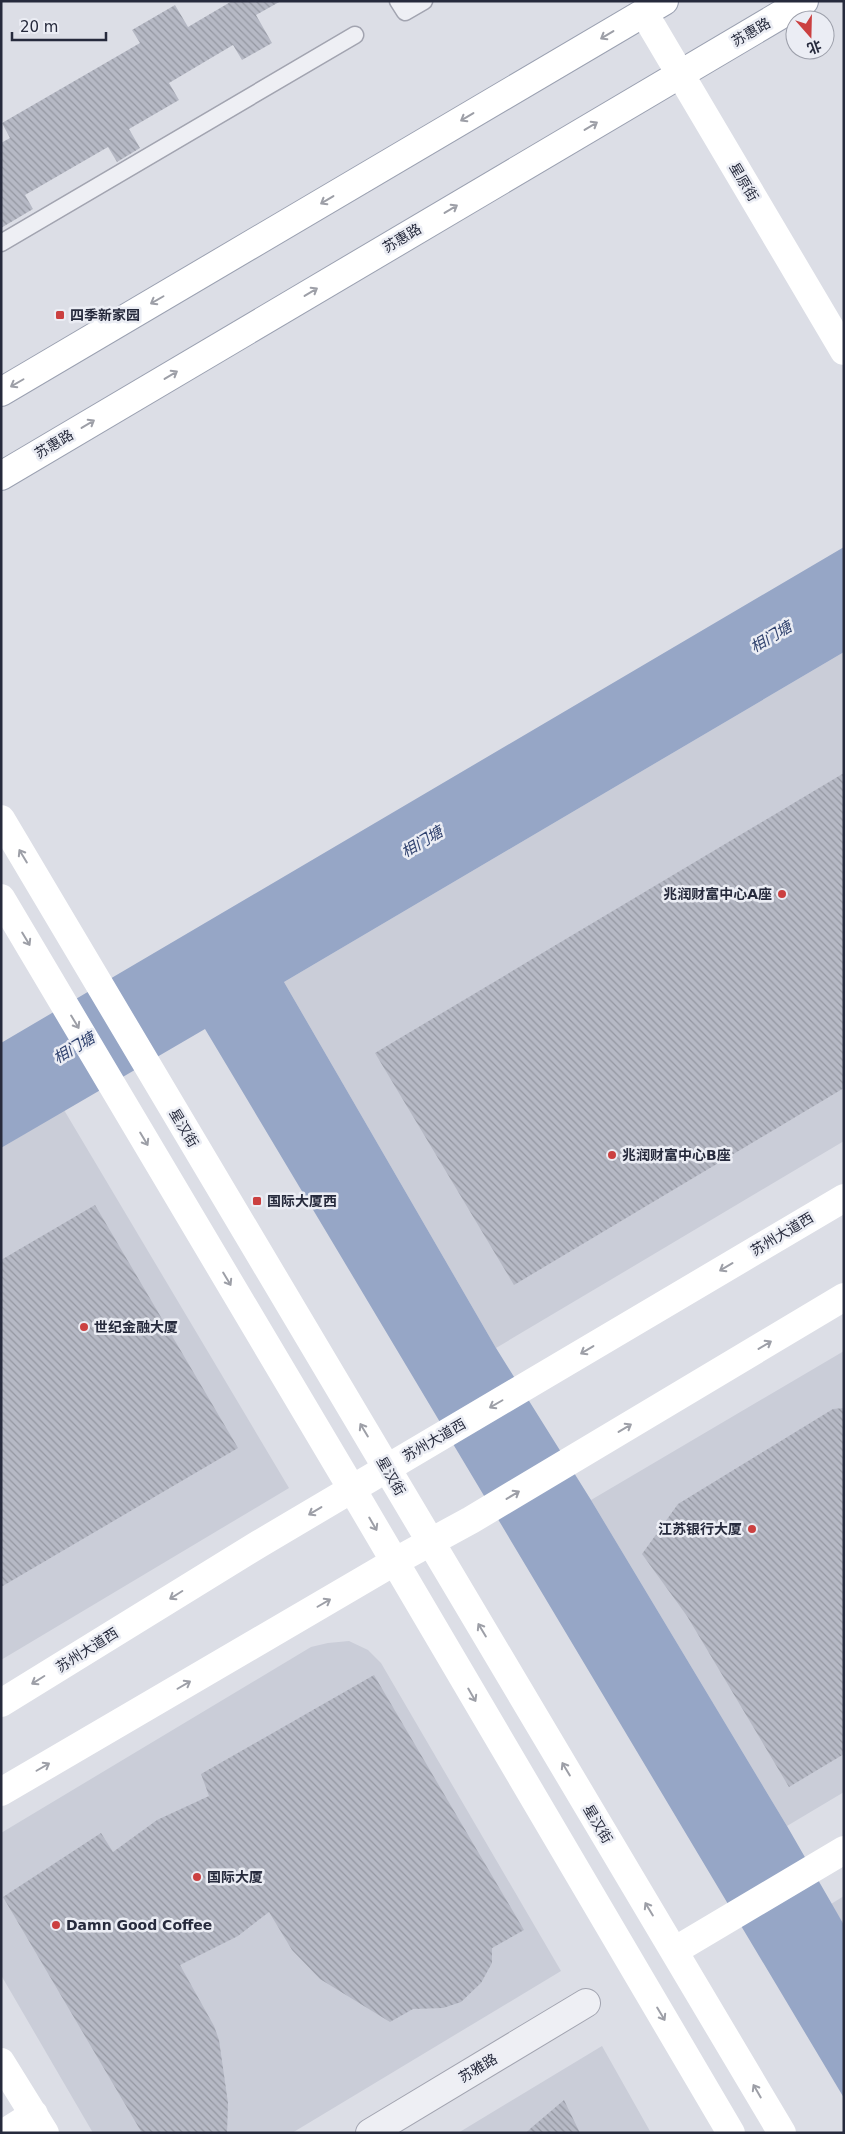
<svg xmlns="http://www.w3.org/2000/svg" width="845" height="2134" font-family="'DejaVu Sans','Noto Sans SC',sans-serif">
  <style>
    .built { fill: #cacdd8 }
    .water { fill: #96a6c6 }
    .building { fill: url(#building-back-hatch) }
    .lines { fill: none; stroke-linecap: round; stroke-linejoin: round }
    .lane-casing { stroke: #a2a4b0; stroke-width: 19 }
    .street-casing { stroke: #a2a4b0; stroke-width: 30 }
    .primary-casing { stroke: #9ba1b1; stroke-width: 30 }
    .lane { stroke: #eeeff4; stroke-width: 16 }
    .street { stroke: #eeeff4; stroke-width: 28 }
    .secondary { stroke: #fff; stroke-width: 28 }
    .primary { stroke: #fff; stroke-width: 28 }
    .oneway { stroke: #9d9fa7 }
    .poi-dot { fill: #cb4040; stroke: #ebedf4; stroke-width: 2 }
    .labels { text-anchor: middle; stroke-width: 5; stroke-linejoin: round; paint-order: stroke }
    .street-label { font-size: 14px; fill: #262a3c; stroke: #ebedf4 }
    .poi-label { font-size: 14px; font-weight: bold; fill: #262a3c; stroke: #ebedf4; text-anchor: start }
    .water-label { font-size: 15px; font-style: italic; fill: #31436f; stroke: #ebedf4 }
  </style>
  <defs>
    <pattern id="building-back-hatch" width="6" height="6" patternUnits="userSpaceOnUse" patternTransform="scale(1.25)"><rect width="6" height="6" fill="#b6b9c5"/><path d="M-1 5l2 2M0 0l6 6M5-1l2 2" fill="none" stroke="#9497a1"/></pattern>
  </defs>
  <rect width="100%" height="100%" fill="#dcdee6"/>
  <path class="built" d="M844 652V1141L496 1348 284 982Z
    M64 1110 289 1488 1 1660V1148Z
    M844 1351V1792L787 1826 591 1500Z
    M349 1641 368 1650 381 1663 561 1971 292 2133H93L1 1975V1833L311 1647 328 1643Z
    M844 1896V1925L831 1904Z
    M602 2046 651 2133H458Z"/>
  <path class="water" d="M844 547V652L284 982 496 1348 591 1500 787 1826 844 1925V2098L205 1029 1 1148V1043Z"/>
  <path class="building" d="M232 1H281L256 15 272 43 242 60 233 45 169 83 179 100 129 129 140 148 117 162 108 147 25 195 33 209 1 228V143L10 138 2 123 140 43 132 30 175 5 188 27Z
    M844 773V1088L514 1285 375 1053Z
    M95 1205 238 1448 1 1587V1260Z
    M844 1408V1754L789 1787 687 1616 642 1554 678 1504 833 1409Z
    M374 1675 524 1930 492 1948V1963L481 1983 461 2002 443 2008 413 2009 390 2022 320 1979 292 1950 269 1912 238 1936 180 1965 214 2026 219 2040 228 2103 227 2133H142L3 1897 101 1833 113 1852 157 1820 209 1796 201 1774Z
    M564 2100 580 2133H526L531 2128Z"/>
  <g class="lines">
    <defs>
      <path id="lane" d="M398 1 405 12 424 1
        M1 243 355 35"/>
      <path id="street" d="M370 2133 586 2003"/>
      <path id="primary" d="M1 392 664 1
        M1 476 804 1"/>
    </defs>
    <use href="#lane" class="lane-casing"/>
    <use href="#street" class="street-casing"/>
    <use href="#primary" class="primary-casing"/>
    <use href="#lane" class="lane"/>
    <use href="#street" class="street"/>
    <path class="secondary" d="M644 13 844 351
      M1 819 782 2133
      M1 898 352 1489 731 2133
      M1 1703 259 1544 844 1198
      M1 1792 394 1562 471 1520 844 1297
      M674 1951 844 1850
      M1 2062 45 2133
      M4 2133 34 2114"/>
    <use href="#primary" class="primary"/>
  </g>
  <defs><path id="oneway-shaft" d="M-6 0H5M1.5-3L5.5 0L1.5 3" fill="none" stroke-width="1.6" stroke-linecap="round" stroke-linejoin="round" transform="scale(1.25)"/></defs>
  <g class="oneway">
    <use href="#oneway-shaft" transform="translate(607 35) rotate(149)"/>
    <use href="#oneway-shaft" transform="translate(467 117) rotate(149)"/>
    <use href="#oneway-shaft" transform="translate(591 126) rotate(-31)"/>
    <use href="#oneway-shaft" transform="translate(327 200) rotate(149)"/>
    <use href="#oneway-shaft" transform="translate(451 209) rotate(-31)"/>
    <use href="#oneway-shaft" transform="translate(311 292) rotate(-31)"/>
    <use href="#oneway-shaft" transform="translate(157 300) rotate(150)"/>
    <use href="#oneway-shaft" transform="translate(171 375) rotate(-31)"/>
    <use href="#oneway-shaft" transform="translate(17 383) rotate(150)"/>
    <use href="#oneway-shaft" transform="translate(88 424) rotate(-31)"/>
    <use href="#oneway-shaft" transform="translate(23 856) rotate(-121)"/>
    <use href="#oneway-shaft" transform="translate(26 939) rotate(59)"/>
    <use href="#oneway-shaft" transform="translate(75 1022) rotate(59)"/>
    <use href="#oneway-shaft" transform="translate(144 1139) rotate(59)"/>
    <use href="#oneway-shaft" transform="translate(726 1267) rotate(149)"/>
    <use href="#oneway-shaft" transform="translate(227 1279) rotate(59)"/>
    <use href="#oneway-shaft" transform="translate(765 1345) rotate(-31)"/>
    <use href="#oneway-shaft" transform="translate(587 1350) rotate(149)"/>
    <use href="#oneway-shaft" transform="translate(496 1404) rotate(150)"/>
    <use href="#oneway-shaft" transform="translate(625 1428) rotate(-31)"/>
    <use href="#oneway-shaft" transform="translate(364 1430) rotate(-121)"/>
    <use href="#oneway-shaft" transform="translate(513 1495) rotate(-31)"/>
    <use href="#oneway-shaft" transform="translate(315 1511) rotate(149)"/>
    <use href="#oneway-shaft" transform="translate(373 1524) rotate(60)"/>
    <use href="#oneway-shaft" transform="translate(176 1595) rotate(148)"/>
    <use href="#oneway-shaft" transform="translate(324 1603) rotate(-30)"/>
    <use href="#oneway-shaft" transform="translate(482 1630) rotate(-121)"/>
    <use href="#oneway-shaft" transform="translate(38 1680) rotate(148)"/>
    <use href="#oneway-shaft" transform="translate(184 1685) rotate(-30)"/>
    <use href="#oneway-shaft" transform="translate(472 1695) rotate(60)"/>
    <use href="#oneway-shaft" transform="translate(43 1767) rotate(-30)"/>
    <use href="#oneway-shaft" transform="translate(566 1769) rotate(-121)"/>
    <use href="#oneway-shaft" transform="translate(649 1909) rotate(-121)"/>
    <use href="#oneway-shaft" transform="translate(661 2014) rotate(59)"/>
    <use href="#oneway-shaft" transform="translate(757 2091) rotate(-120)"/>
  </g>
  <g class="poi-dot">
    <rect x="55" y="310" width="10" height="10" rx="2.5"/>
    <circle cx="782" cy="894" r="5"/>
    <circle cx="612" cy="1155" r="5"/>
    <rect x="252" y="1196" width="10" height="10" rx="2.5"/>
    <circle cx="84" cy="1327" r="5"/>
    <circle cx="752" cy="1529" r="5"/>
    <circle cx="197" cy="1877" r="5"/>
    <circle cx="56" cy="1925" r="5"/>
  </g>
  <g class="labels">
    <g class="street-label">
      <text transform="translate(751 32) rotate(-30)" y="5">苏惠路</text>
      <text transform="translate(744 182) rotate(59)" y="5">星原街</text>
      <text transform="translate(402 238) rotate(-31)" y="5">苏惠路</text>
      <text transform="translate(54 444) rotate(-31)" y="5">苏惠路</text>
      <text transform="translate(184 1128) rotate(59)" y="5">星汉街</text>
      <text transform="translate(782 1234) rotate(-31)" y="5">苏州大道西</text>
      <text transform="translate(434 1440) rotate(-30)" y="5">苏州大道西</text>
      <text transform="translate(391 1476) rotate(60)" y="5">星汉街</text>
      <text transform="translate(87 1650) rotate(-32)" y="5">苏州大道西</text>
      <text transform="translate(598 1824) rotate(59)" y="5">星汉街</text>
      <text transform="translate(478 2068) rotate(-31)" y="5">苏雅路</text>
    </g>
    <g class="poi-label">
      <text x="70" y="320">四季新家园</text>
      <text x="772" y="899" text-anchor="end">兆润财富中心A座</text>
      <text x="622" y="1160">兆润财富中心B座</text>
      <text x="267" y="1206">国际大厦西</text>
      <text x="94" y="1332">世纪金融大厦</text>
      <text x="742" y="1534" text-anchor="end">江苏银行大厦</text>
      <text x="207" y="1882">国际大厦</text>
      <text x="66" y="1930">Damn Good Coffee</text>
    </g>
    <g class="water-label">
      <text transform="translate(771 637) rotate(-31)" y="5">相门塘</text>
      <text transform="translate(422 842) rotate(-31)" y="5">相门塘</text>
      <text transform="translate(74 1048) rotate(-31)" y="5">相门塘</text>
    </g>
  </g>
  <rect width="845" height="2134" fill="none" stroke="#262a3c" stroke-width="5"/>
  <g transform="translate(810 35) rotate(160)"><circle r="24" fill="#ebedf4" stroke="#9c9faa"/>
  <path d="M0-4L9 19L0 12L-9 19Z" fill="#cb4040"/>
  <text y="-8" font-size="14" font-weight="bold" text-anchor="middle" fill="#262a3c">北</text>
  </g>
  <path d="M12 32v8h94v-8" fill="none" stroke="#262a3c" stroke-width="2.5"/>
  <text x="20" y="32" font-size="15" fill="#262a3c" stroke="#ebedf4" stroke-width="4" paint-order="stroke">20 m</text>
</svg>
